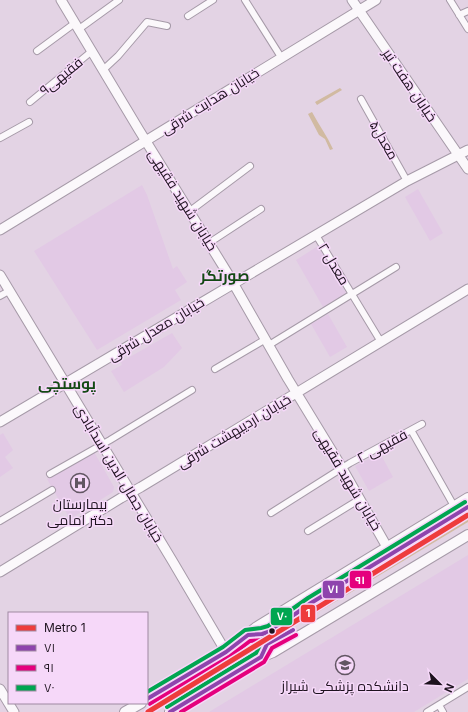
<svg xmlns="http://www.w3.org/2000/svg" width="468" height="712" font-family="Inter,Cairo,sans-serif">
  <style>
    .built { fill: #e2c9e5 }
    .green { fill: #d1baa1 }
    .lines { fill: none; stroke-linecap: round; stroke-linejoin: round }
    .street-casing { stroke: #a69aa8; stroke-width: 8 }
    .secondary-casing { stroke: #a69aa8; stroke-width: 11 }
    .primary-casing { stroke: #a69aa8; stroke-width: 12 }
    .street { stroke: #fbf8fb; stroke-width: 6 }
    .secondary { stroke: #fbf8fb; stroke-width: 9 }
    .primary { stroke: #fbf8fb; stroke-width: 10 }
    .bus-1-casing { stroke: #f6d8f9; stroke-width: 7 }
    .bus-2-casing { stroke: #f6d8f9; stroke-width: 7 }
    .bus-3-casing { stroke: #f6d8f9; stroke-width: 7 }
    .bus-1 { stroke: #8e44ad; stroke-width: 4 }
    .bus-2 { stroke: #e5007d; stroke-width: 4 }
    .bus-3 { stroke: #00a651; stroke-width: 4 }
    .metro-1-casing { stroke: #f6d8f9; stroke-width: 8 }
    .metro-1 { stroke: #ee3c3c; stroke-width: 5 }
    .bus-dot { fill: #1d121e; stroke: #f6d8f9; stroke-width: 1.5 }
    .labels { text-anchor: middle; stroke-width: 3; stroke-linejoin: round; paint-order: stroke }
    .street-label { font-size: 14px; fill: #1d121e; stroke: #f6d8f9 }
    .poi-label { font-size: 14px; fill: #1d121e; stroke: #f6d8f9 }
    .neighbourhood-label { font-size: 15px; font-weight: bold; fill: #134914; stroke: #f6d8f9 }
    .line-badge { stroke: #f6d8f9; stroke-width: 1.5 }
    .badge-label { font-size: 11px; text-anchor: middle; font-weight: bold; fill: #fff }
  </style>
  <rect width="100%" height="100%" fill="#e3d3e4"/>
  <path class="built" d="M142 185 147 195 173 269 177 266 187 282 175 290 181 300 97 350 34 251Z
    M418 189 443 233 430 241 405 197Z
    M318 246 346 293 323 307 296 260Z
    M328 314 347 347 330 357 311 324Z
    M172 333 182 348 164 367 124 392 111 371 122 365 121 362Z
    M3 433 13 450 5 457 13 468 0 477V435Z
    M94 452 114 487 113 492 70 519 47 479Z
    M380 453 393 477 369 491 355 466Z
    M468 555V679L414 712H209Z"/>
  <path class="green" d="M340 88 342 90 317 105 315 102Z
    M312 112C319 125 327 136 333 149L330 150 325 139 319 135 308 114Z
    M468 512V522L260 647 256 641Z"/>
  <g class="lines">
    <defs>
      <path id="street" d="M245 0 281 57
        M450 0 468 29
        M459 15 468 11
        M188 16 213 0
        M79 29 119 0
        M37 51 75 23
        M103 70 118 56 147 22 167 26
        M361 99 407 181
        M30 102 92 51
        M0 138 29 122
        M190 211 250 166
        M316 235 381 342
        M209 243 261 209
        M0 296 9 291
        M269 345 396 267
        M215 369 266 339
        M411 430 454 506
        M50 474 110 440 192 390
        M271 513 350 463 422 424
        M0 521 52 490
        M308 531 360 499
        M439 705 443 712
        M427 712 468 687"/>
      <path id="secondary" d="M61 0 139 130 228 274 288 379 338 461 387 547
        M352 0 468 169
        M0 230 376 0
        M0 275 173 562 226 652 236 671
        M0 422 407 181 468 150
        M0 572 121 498 141 487 468 289
        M0 689 14 712"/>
      <path id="primary" d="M248 635C247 650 244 654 261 657
        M147 699 226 652 257 627 468 498
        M125 712 141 703
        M170 712C202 691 237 666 273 652L468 535"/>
    </defs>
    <use href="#street" class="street-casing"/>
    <use href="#secondary" class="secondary-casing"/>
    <use href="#primary" class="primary-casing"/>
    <use href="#street" class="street"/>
    <use href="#secondary" class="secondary"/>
    <use href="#primary" class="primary"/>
    <defs>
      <path id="bus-1" d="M147 699 226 652 248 635 262 634 271 631 311 603 468 507
        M170 712 261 657 267 644 293 630"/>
      <path id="bus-2" d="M150 704 229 657 250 641 263 640 274 636 314 608 468 514
        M181 712 264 662 272 648 296 635"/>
      <path id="bus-3" d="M147 692 223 647 245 630 261 628 268 626 308 598 465 502
        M167 707 256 653 263 639 290 625"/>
    </defs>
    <use href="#bus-1" class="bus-1-casing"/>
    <use href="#bus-2" class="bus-2-casing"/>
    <use href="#bus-3" class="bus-3-casing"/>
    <use href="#bus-1" class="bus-1"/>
    <use href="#bus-2" class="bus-2"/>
    <use href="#bus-3" class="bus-3"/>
    <defs>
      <path id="metro-1" d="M148 712 468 515"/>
    </defs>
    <use href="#metro-1" class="metro-1-casing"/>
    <use href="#metro-1" class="metro-1"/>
  </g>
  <defs>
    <symbol id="hospital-ring" viewBox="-11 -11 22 22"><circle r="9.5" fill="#f6d8f9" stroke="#625663" stroke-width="1.5"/><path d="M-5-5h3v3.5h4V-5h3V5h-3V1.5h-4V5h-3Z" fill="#625663"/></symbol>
    <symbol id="university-ring" viewBox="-11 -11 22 22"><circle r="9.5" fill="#f6d8f9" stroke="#625663" stroke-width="1.5"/><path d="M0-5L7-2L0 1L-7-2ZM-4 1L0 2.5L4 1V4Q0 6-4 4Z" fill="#625663"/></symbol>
  </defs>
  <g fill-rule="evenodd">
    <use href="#hospital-ring" x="69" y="472" width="22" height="22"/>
    <use href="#university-ring" x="334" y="654" width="22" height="22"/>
  </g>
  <circle class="bus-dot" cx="272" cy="631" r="3.5"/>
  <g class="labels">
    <g class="street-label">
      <text transform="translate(61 76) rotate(-39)" y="5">فقیهی۹</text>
      <text transform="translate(410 85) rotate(56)" y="5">خیابان هفت تیر</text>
      <text transform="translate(210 101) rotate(-32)" y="5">خیابان هدایت شرقی</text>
      <text transform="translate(384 140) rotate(60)" y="5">معدل۵</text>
      <text transform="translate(183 200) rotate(58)" y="5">خیابان شهید فقیهی</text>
      <text transform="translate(334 264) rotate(59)" y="5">معدل ۲</text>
      <text transform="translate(156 329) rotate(-31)" y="5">خیابان معدل شرقی</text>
      <text transform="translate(234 431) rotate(-31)" y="5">خیابان اردیبهشت شرقی</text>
      <text transform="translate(382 446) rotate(-28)" y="5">۲ فقیهی</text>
      <text transform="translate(119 473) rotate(59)" y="5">خیابان جمال الدین اسدآبادی</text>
      <text transform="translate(348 479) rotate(59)" y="5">خیابان شهید فقیهی</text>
    </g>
    <g class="poi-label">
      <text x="80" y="509">بیمارستان<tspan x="80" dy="16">دکتر امامی</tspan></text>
      <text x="345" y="691">دانشکده پزشکی شیراز</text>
    </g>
    <g class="neighbourhood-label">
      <text x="225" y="281">صورتگر</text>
      <text x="67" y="389">پوستچی</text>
    </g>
  </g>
  <g class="line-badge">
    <rect x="349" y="570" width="23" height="19" rx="4" fill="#e5007d"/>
    <rect x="322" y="580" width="23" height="19" rx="4" fill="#8e44ad"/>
    <rect x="300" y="604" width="16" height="19" rx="4" fill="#ee3c3c"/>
    <rect x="270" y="607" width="23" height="19" rx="4" fill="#00a651"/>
  </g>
  <g class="badge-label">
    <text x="360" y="584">۹۱</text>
    <text x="333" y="593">۷۱</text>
    <text x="308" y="617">1</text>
    <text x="282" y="620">۷۰</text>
  </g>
  <rect x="8" y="612" width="140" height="92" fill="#f6d8f9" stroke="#9f89a1"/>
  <rect x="16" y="625" width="20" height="6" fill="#ee3c3c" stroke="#9f89a1"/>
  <text x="44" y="632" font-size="12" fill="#1d121e">Metro 1</text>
  <rect x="16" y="645" width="20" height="6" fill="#8e44ad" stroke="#9f89a1"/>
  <text x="44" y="652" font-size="12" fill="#1d121e">۷۱</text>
  <rect x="16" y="665" width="20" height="6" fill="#e5007d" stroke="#9f89a1"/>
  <text x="44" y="672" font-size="12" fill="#1d121e">۹۱</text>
  <rect x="16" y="685" width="20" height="6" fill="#00a651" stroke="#9f89a1"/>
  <text x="44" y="692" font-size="12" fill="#1d121e">۷۰</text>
  <g transform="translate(440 684) rotate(114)" stroke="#f6d8f9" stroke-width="3" paint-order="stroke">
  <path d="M0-3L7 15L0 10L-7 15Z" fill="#1d121e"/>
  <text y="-6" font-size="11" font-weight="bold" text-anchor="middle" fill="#1d121e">N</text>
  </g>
</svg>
